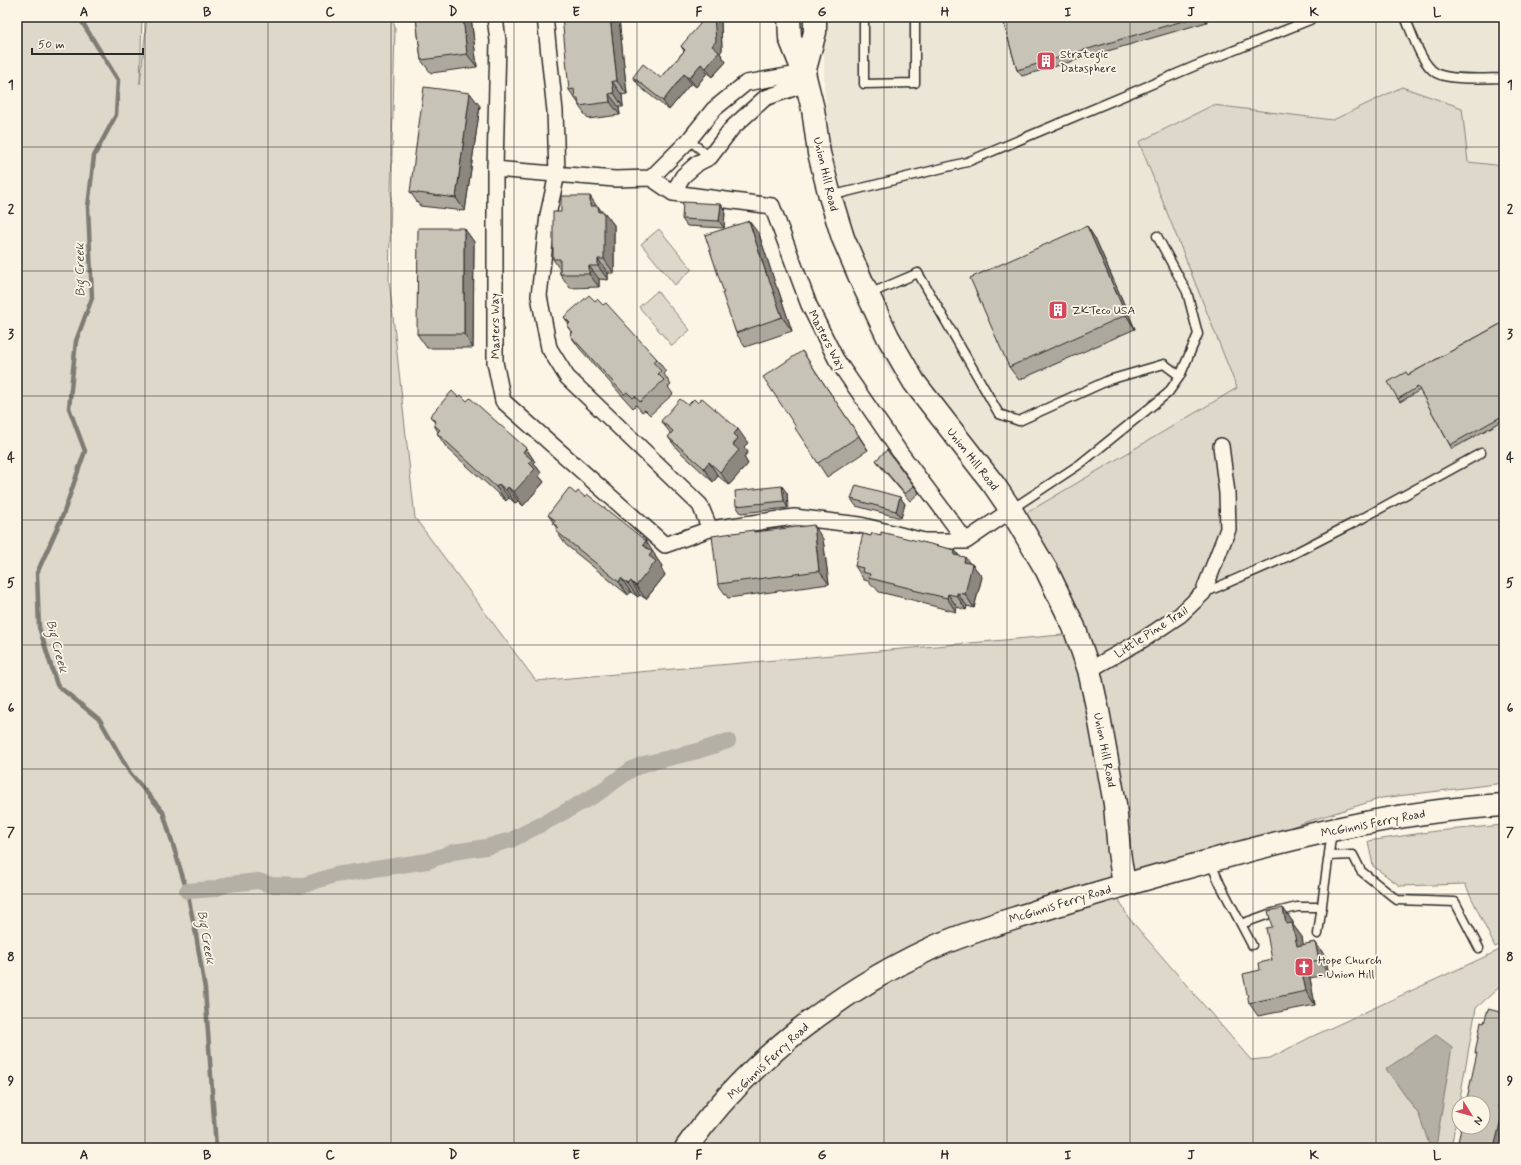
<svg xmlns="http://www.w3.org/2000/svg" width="1521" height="1165" font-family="Mynerve,sans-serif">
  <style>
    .built { fill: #ece6d7 }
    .green { fill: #ded8ca; stroke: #84827a }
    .water { fill: #b4b0a5; stroke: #7d7b74 }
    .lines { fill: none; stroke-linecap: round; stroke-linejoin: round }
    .stream { stroke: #7d7b74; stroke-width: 4.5 }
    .canal { stroke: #b4b0a5; stroke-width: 16 }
    .lane-casing { stroke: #2b2b2b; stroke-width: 11 }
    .street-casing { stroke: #2b2b2b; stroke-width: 18 }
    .secondary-casing { stroke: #2b2b2b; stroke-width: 25 }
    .lane { stroke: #fcf5e5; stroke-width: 8 }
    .street { stroke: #fcf5e5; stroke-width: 15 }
    .secondary { stroke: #fcf5e5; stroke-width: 22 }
    .wall { fill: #aca89d; stroke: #2b2b2b }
    .shaded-wall { fill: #8c8880; stroke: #2b2b2b }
    .building { fill: #c8c3b7; stroke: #2b2b2b }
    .grid { fill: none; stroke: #2b2b2b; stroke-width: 1; stroke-opacity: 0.55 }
    .labels { text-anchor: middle; stroke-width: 3.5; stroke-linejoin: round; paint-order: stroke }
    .poi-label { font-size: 12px; fill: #2b2b2b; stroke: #fcf5e5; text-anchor: start }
    .street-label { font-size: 12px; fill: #2b2b2b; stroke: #fcf5e5 }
    .water-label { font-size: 13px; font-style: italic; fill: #545350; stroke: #fcf5e5 }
    .neatline { fill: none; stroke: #2b2b2b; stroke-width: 1.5 }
    .grid-label { font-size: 13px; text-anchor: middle; font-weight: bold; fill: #2b2b2b }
  </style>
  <rect width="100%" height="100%" fill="#fcf5e5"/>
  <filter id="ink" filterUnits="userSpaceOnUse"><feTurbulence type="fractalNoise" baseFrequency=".025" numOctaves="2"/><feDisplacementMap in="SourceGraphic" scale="8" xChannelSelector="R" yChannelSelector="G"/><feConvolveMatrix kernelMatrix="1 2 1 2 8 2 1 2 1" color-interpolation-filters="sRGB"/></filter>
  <g filter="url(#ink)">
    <path class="built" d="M824 17H1504V166L1468 162 1402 87 1333 120 1213 105 1139 142 1238 388 1013 521 888 369 854 298 838 243 848 219 846 211 843 212 842 193 830 142 824 86Z"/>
    <path class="green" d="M17 17H142L140 84 147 17H392L395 28 389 280 415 518 536 681 1073 634 1013 521 1237 388 1139 142 1213 105 1333 120 1402 87 1462 108 1468 162 1504 166V783L1382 798 1111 884 1128 917 1251 1060 1270 1058 1311 1037 1504 948V983L1476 1008 1451 1148H17Z
      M659 229 692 269 675 285 641 244Z
      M657 291 690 330 672 346 639 307Z
      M1504 825V943L1495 947 1465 884 1400 886 1373 866 1368 841 1436 831Z"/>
    <path class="water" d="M1436 1035 1452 1047 1436 1147 1429 1144 1419 1115 1386 1069Z"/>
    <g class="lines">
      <path class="stream" d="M79 17 118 80 116 115 94 156 88 207 92 298 76 341 69 408 85 451 63 515 37 573 39 627 57 685 100 720 130 773 163 812 187 891 196 935 205 989 216 1148"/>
      <path class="canal" d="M187 891 214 889 229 884 258 881 271 885 301 886 335 875 428 861 453 852 486 847 511 840 557 816 597 794 632 769 644 764 698 751 728 741"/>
      <defs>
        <path id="lane" d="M864 17V84L915 83V17
          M1405 17C1412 33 1421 64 1436 73 1450 81 1488 78 1504 78
          M689 140 710 157
          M830 196 967 162 1195 66 1310 20
          M1157 236 1187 292 1198 334 1180 376
          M869 294 918 273 999 414 1019 421 1109 380 1164 364 1180 376 1168 393 1080 464 1012 509
          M1204 593 1289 556 1363 518 1481 453
          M1329 856 1353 855 1361 871 1397 900 1455 902 1479 948
          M1210 861 1220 884 1252 945
          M1241 924 1269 914 1297 907H1322
          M1318 934 1332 831"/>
        <path id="street" d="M495 17 498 41 495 169V362L503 401 665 545 710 529 794 517 860 525 924 541H966L1011 510
          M545 17 555 111 557 174 548 215 539 296 549 348 567 377 700 505 710 529
          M495 169 615 179 651 178 673 193 772 206 809 305 836 359 899 451 966 541
          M651 178 689 140 714 109 746 83 804 73
          M673 193 683 176 698 163 710 157 732 128 765 98 806 84
          M1089 670 1144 639 1180 615 1203 593 1228 529 1227 493 1221 446"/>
        <path id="secondary" d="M789 17 790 38 804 73 813 109 819 153 830 196 843 238 862 282 888 337 914 382 994 485 1011 510 1047 571 1074 627 1089 670 1098 711 1115 804 1119 852 1124 885
          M804 73 815 32V17
          M686 1148C747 1062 837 992 932 948 967 932 1004 922 1041 910 1087 896 1134 882 1181 869 1287 839 1394 811 1504 805"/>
      </defs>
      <use href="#lane" class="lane-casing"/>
      <use href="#street" class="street-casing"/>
      <use href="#secondary" class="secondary-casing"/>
      <use href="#lane" class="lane"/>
      <use href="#street" class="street"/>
      <use href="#secondary" class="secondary"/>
    </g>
    <path class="wall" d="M416 17H471L477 67 431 73 421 60Z
      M1002 17H1205L1207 22 1022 76 1017 70Z
      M619 19 627 94 622 95 623 107H619L620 115 588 119 579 106V104L569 90Z
      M721 22 722 50 720 53 726 62 712 77 707 73 696 87 691 83 669 110 640 87 633 77 661 78 684 51 681 46Z
      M480 106 465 211 420 206 410 192Z
      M721 204 725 211 724 228 687 226 682 219Z
      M597 206 602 212H604L614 225V273H608V280L599 279V287L570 288 560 274V270L553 259 561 212Z
      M1087 226 1096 240 1135 329 1019 380 1009 367Z
      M464 228 474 242 473 348H427L417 334Z
      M759 234 776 286 778 289 792 331 745 347 736 333 724 293Z
      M595 301 603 305 657 359 666 372 664 374 671 385 668 387 673 394 650 415 645 410 642 412 636 405 633 408 580 349 570 335 572 333 567 326 569 324 564 317Z
      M1504 322V420L1452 449 1420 390 1400 402 1398 399 1408 375Z
      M802 351 868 450 827 477 818 463 796 427Z
      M458 397 526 448 535 462 534 463 541 473 539 476 544 482 523 506 518 501 515 503 509 498 506 501 446 447 437 433 438 432 434 425 435 423 430 416Z
      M698 403 748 443 744 447 748 452 744 457 748 464 729 485 718 476 713 482 678 450 668 437 671 434 661 421 688 405Z
      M876 460 914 486 919 493 910 501 881 467Z
      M787 493 788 508 741 513 736 506Z
      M900 497 905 504 901 518 856 506 851 499Z
      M548 515 655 555V556L662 566 661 568 665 575 646 599 640 595 638 597 631 592 628 595 566 545 556 531 558 530 553 523V522Z
      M755 532 823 539 829 584 728 598 718 584Z
      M881 535 955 550 959 556 969 563 972 564 982 577 974 608 967 606 966 610 957 607 956 612 922 603 921 602 879 592 875 587 872 586 868 581 864 580 855 566 871 536Z
      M1283 908 1293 922V925L1302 937 1303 945 1315 942 1325 956 1329 974 1310 978 1315 1005 1258 1016 1249 1003 1260 970 1272 960V927Z"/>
    <path class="shaded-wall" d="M463 17H471L477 67 467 54Z
      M610 17H617L619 19 627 94 617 81Z
      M714 17H717L721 22 722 50 720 53 726 62 712 77 706 68 712 46Z
      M1203 17H1205L1207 22Z
      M701 64 707 73 696 87 689 78Z
      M684 74 691 83 669 110 663 101Z
      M612 81 622 95 623 107 614 93Z
      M470 93 480 106 465 211 456 198Z
      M609 94 619 107 620 115 610 102Z
      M590 196 598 208V206L604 215V212L614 225V273L604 259 590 206Z
      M721 204 725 211 724 228 719 221Z
      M749 221 759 234 776 286 778 289 792 331 782 317 767 276Z
      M1087 226 1096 240 1135 329 1126 315Z
      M464 228 474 242 473 348 464 334Z
      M598 259 608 273V280L598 266Z
      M589 266 599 279V287L589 274Z
      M802 351 811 365 868 450 859 436Z
      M738 429 748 443 744 447 748 452 744 457 748 464 729 485 720 472 733 445 734 434Z
      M526 448 535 462 534 463 541 473 539 476 544 482 523 506 514 492 529 463 523 452Z
      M709 462 718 476 713 482 704 468Z
      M499 484 509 498 506 501 496 487Z
      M782 486 787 493 788 508 784 501Z
      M508 487 518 501 515 503 506 490Z
      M900 497 905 504 901 518 896 511Z
      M814 525 823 539 829 584 819 571Z
      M646 541 655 555V556L662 566 661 568 665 575 646 599 636 586 643 545Z
      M955 550 964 564 954 555Z
      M965 557 972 566V564L982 577 974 608 965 594 964 562Z
      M621 578 631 592 628 595 619 582Z
      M631 581 640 595 638 597 628 584Z
      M957 593 967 606 966 610 957 596Z
      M948 594 957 607 956 612 947 598Z
      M1283 908 1293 922V925L1302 937 1306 960 1297 946 1286 924Z
      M1315 942 1325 956 1329 974 1319 960Z
      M1300 964 1310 978 1315 1005 1306 991Z
      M1504 1090V1135L1501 1148H1494L1499 1107Z"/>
    <path class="building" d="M416 17H463L467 54 421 60Z
      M562 17H610L617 81H612L614 93 609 94 610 102 579 106 578 98H575L574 89 569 90Z
      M700 17H714L716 41 712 46 719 52 706 68 701 64 689 78 684 74 663 101 633 77 643 64 661 78 685 50 681 46 700 24Z
      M1002 17H1196L1017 70Z
      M424 87 470 93 456 198 410 192Z
      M561 196H590V206H598L599 212H604V259H598V266H589V274H560V259H553V212H561Z
      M683 202 721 204 719 221 682 219Z
      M749 221 767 276H768L782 317 736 333 722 293H724L705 235Z
      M1087 226 1126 315 1009 367 970 278Z
      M418 228H464V334H417Z
      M589 295 595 301 597 299 603 305 606 303 657 359 653 362 661 371 658 374 664 380 640 402 635 396 633 398 627 392 624 394 570 335 573 332 567 326 570 323 564 317Z
      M1504 322V415L1450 445 1418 387 1398 399 1388 382 1406 372 1408 375Z
      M802 351 859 436 818 463 795 428 796 427 763 377Z
      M452 391 458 397 461 395 467 401 470 398 526 448 523 452 532 460 529 463 535 469 514 492 508 487 506 490 499 484 496 487 437 433 440 430 434 425 436 422 430 416Z
      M702 398 738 429 734 434 738 438 733 445 739 450 720 472 709 462 704 468 668 437 673 431 661 421 680 399 688 405 694 399 698 403Z
      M887 450 914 486 905 494 876 460Z
      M856 485 900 497 896 511 851 499Z
      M782 486 784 501 736 506 735 491Z
      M569 488 576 494 578 491 585 497 587 494 646 541 643 545 652 552 649 556 656 561 636 586 631 581 628 584 621 578 619 582 556 531 559 528 553 523 555 520 548 515Z
      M814 525 819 571 718 584 712 536 754 530V532Z
      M881 532 955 550 954 555 965 557 964 562 972 564 965 594 957 593V596L948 594 947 598 913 590V589L869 578 870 574 862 572 863 568 855 566 863 534 871 536 872 533 881 535Z
      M1283 908 1286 924 1292 923 1297 946 1315 942 1319 960 1300 964 1306 991 1249 1003 1243 974 1260 970 1259 963 1272 960 1266 928 1272 927 1268 911Z
      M1488 1009 1504 1013V1090L1499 1107 1504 1108 1494 1148H1457L1461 1127H1483V1103H1466L1477 1053H1475L1481 1022 1484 1023Z"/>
  </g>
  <path class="grid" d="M145 17V1148M268 17V1148M391 17V1148M514 17V1148M637 17V1148M760 17V1148M884 17V1148M1007 17V1148M1130 17V1148M1253 17V1148M1376 17V1148M17 147H1504M17 271H1504M17 396H1504M17 520H1504M17 645H1504M17 769H1504M17 894H1504M17 1018H1504"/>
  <defs>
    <symbol id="building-square" viewBox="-11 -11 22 22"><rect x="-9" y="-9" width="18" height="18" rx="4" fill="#d1495b" stroke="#fcf5e5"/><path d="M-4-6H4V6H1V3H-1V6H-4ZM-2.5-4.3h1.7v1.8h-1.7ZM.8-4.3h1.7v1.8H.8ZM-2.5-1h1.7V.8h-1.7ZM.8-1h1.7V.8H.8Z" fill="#fff"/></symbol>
    <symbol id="church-square" viewBox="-11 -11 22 22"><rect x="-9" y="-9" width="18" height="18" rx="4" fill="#d1495b" stroke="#fcf5e5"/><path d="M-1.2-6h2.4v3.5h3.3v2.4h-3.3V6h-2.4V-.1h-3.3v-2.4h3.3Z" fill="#fff"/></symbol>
  </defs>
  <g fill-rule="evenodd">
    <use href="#building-square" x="1035" y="50" width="22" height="22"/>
    <use href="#building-square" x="1047" y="299" width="22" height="22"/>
    <use href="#church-square" x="1293" y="956" width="22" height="22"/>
  </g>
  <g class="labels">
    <g class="poi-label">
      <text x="1060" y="58">Strategic<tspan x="1060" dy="14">Datasphere</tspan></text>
      <text x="1072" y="314">ZKTeco USA</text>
      <text x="1318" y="964">Hope Church<tspan x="1318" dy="14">- Union Hill</tspan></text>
    </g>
    <g class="street-label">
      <text transform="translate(826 174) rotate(77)" y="4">Union Hill Road</text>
      <text transform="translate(495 326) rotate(-91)" y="4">Masters Way</text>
      <text transform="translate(827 340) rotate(62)" y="4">Masters Way</text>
      <text transform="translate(973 459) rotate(52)" y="4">Union Hill Road</text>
      <text transform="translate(1151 632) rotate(-33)" y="4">Little Pine Trail</text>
      <text transform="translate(1105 750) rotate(79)" y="4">Union Hill Road</text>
      <text transform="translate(1373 823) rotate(-11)" y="4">McGinnis Ferry Road</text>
      <text transform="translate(1060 904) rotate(-17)" y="4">McGinnis Ferry Road</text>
      <text transform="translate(768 1061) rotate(-43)" y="4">McGinnis Ferry Road</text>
    </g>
    <g class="water-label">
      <text transform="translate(79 270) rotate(-91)" y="5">Big Creek</text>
      <text transform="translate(58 646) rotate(75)" y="5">Big Creek</text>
      <text transform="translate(207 937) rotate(80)" y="5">Big Creek</text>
    </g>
  </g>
  <rect width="1521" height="1165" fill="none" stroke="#fcf5e5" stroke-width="44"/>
  <g transform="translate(1471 1115) rotate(127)"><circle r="19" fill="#fcf5e5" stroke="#a8a49b"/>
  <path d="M0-3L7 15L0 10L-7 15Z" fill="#d1495b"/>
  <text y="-6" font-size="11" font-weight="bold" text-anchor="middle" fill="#2b2b2b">N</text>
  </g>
  <path d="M32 48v6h111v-6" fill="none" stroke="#2b2b2b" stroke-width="2"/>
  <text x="38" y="48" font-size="12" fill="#2b2b2b" stroke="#fcf5e5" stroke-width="3" paint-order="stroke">50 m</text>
  <rect x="22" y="22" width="1477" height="1121" class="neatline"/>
  <g class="grid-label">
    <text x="84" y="16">A</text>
    <text x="207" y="16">B</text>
    <text x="330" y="16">C</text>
    <text x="453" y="16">D</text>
    <text x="576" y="16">E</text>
    <text x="699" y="16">F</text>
    <text x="822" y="16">G</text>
    <text x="945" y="16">H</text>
    <text x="1068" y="16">I</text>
    <text x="1191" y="16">J</text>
    <text x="1314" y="16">K</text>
    <text x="1437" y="16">L</text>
    <text x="11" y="89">1</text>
    <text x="1510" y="89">1</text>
    <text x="11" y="213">2</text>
    <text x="1510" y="213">2</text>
    <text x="11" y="338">3</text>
    <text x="1510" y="338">3</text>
    <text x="11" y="462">4</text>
    <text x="1510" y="462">4</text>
    <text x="11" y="587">5</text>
    <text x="1510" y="587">5</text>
    <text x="11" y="712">6</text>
    <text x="1510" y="712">6</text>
    <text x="11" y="836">7</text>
    <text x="1510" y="836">7</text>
    <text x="11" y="961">8</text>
    <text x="1510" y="961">8</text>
    <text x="11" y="1085">9</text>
    <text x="1510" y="1085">9</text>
    <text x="84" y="1159">A</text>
    <text x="207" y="1159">B</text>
    <text x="330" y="1159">C</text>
    <text x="453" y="1159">D</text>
    <text x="576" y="1159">E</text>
    <text x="699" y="1159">F</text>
    <text x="822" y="1159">G</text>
    <text x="945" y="1159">H</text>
    <text x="1068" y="1159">I</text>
    <text x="1191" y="1159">J</text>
    <text x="1314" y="1159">K</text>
    <text x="1437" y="1159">L</text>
  </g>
</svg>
